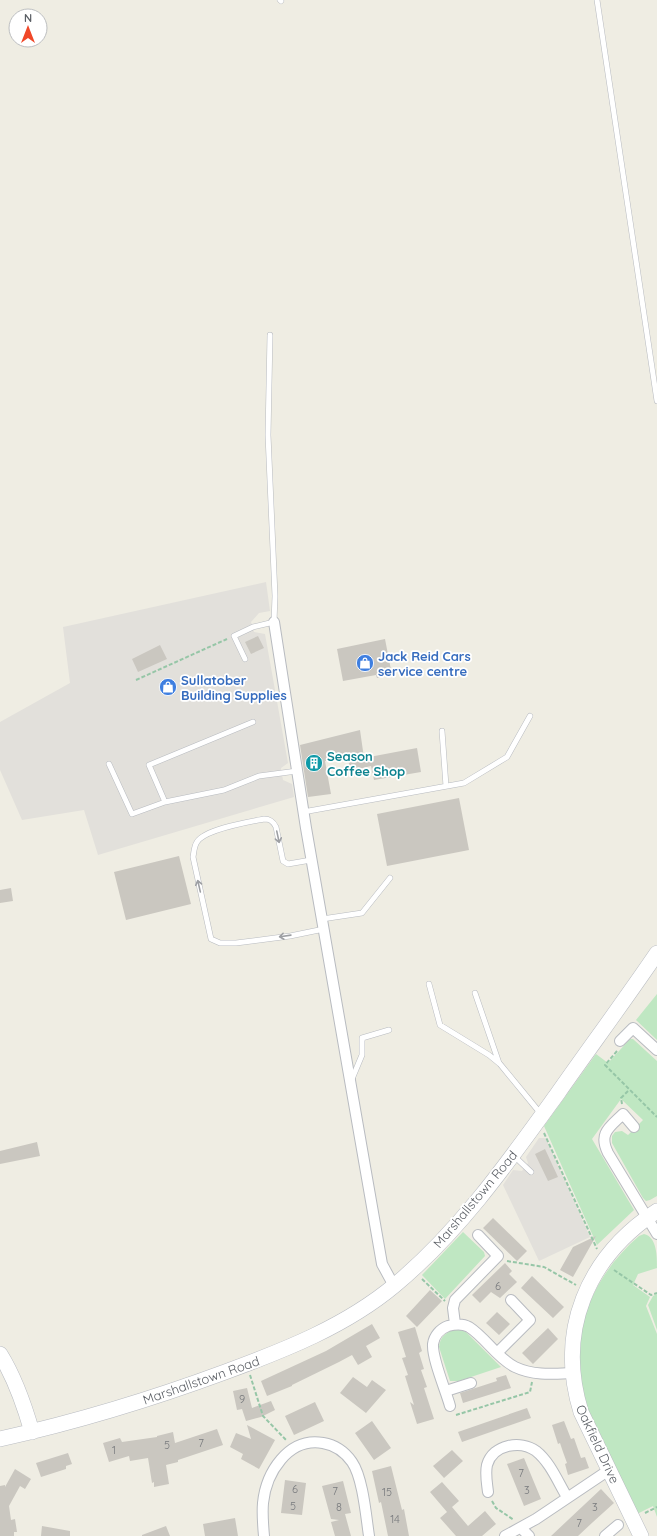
<svg xmlns="http://www.w3.org/2000/svg" width="657" height="1536" font-family="Quicksand,sans-serif">
  <style>
    .industrial { fill: #e2e0db }
    .green { fill: #bfe7c2 }
    .building { fill: #cac7c0 }
    .lines { fill: none; stroke-linecap: round; stroke-linejoin: round }
    .lane-casing { stroke: #b8bbc0; stroke-width: 6 }
    .street-casing { stroke: #b8bbc0; stroke-width: 12 }
    .secondary-casing { stroke: #b9bcc2; stroke-width: 16 }
    .path { stroke: #96c6a7; stroke-width: 2; stroke-dasharray: 4 2; stroke-linecap: butt }
    .lane { stroke: #fff; stroke-width: 5 }
    .street { stroke: #fff; stroke-width: 10 }
    .secondary { stroke: #fff; stroke-width: 15 }
    .oneway { stroke: #9d9fa3 }
    .labels { text-anchor: middle; stroke-width: 3.5; stroke-linejoin: round; paint-order: stroke }
    .number-label { font-size: 11px; fill: #77797c }
    .shop-label { font-size: 13px; font-weight: bold; fill: #366cbe; stroke: #fff; text-anchor: start }
    .culture-label { font-size: 13px; font-weight: bold; fill: #0d838f; stroke: #fff; text-anchor: start }
    .street-label { font-size: 13px; fill: #5b5f65; stroke: #fff }
  </style>
  <rect width="100%" height="100%" fill="#efede3"/>
  <path class="industrial" d="M266 582 270 611 259 613 251 622 254 632 265 634 288 763 281 768 283 780 292 784 294 797 98 855 84 810 22 820 0 770V722L70 683 63 627Z
    M539 1138H544L546 1139 590 1237 539 1261 503 1185 513 1170 522 1171 528 1163 526 1157Z"/>
  <path class="green" d="M657 994V1040L636 1020Z
    M630 1039H633L657 1061V1196L650 1200 646 1201 643 1198 612 1143V1136L615 1132 622 1131 628 1135 643 1120 621 1099 592 1139 634 1210 597 1245 544 1126 596 1054 608 1063Z
    M463 1232 484 1252 485 1256 445 1299 422 1275Z
    M644 1234C657 1237 657 1256 657 1268L638 1274 633 1285 650 1297 646 1306 657 1334V1517L653 1506 635 1515C625 1494 615 1473 606 1451 598 1436 590 1420 585 1403 566 1340 590 1278 639 1236Z
    M657 1294V1330L648 1305 653 1296Z
    M458 1329 466 1332 501 1367 459 1381H450L439 1347C440 1336 447 1331 458 1329Z"/>
  <path class="building" d="M258 636 264 648 251 654 245 642Z
    M385 639 392 675 377 678 376 675 343 681 337 649Z
    M160 645 167 659 138 672 132 659Z
    M360 730 364 758 417 748 421 772 374 780 371 766 350 771 348 757 325 761 331 794 308 797 300 745Z
    M459 798 469 850 387 866 377 814Z
    M179 856 191 904 126 920 114 872Z
    M11 888 13 901 0 903V890Z
    M37 1142 40 1156 0 1164V1151Z
    M545 1149 558 1177 548 1181 535 1154Z
    M493 1218 527 1251 517 1261 483 1228Z
    M596 1236 573 1277 560 1270 573 1247Z
    M505 1263 512 1271 509 1274 517 1282 500 1298 491 1292 480 1303 472 1295Z
    M532 1276 564 1307 553 1318 521 1288Z
    M430 1290 442 1301 417 1327 406 1316Z
    M497 1312 510 1324 499 1335 486 1323Z
    M372 1324 380 1338 366 1346 372 1357 358 1365 352 1355 339 1362 292 1385V1386L267 1396 261 1381 326 1351Z
    M415 1327 422 1351 419 1353 424 1369 421 1370 427 1387 424 1388 434 1419 417 1424 410 1402 414 1405 405 1376 408 1375 402 1358 406 1357 398 1332Z
    M548 1328 558 1339 533 1364 522 1353Z
    M506 1375 511 1388 463 1403 460 1393 497 1381 496 1378Z
    M353 1377 367 1387 372 1380 386 1390 366 1413 340 1393Z
    M247 1388 252 1408 271 1401 275 1410 261 1417 246 1421 242 1409 237 1410 233 1391Z
    M315 1402 324 1421 294 1435 285 1416Z
    M527 1408 531 1418 462 1442 458 1432Z
    M372 1421 391 1448 374 1460 355 1433Z
    M564 1421 571 1439 574 1438 581 1458 585 1457 589 1468 568 1475 565 1464 567 1463 563 1452 560 1443 558 1444 552 1425Z
    M247 1425 275 1440 259 1469 241 1459 243 1454 230 1447 236 1433 251 1439Z
    M217 1429 223 1445 178 1460V1462L166 1465 169 1484 154 1487V1482L152 1483 148 1458 130 1461 129 1456 109 1462 103 1443 120 1438 122 1442 157 1437V1436L173 1432 175 1443Z
    M452 1450 463 1461 444 1478 433 1466Z
    M68 1453 72 1464 66 1466V1469L41 1477 36 1463Z
    M524 1458 541 1499 524 1506 507 1464Z
    M391 1466 402 1510 404 1509 409 1536H388L381 1502 379 1503 372 1471Z
    M15 1469 31 1479 25 1489 20 1486 9 1506 11 1520 15 1519 17 1532H14V1536H0V1486L5 1485V1487Z
    M285 1480 306 1483 302 1515 281 1513Z
    M343 1481 351 1513 345 1514 351 1536H335L331 1522 339 1520 331 1519 322 1486Z
    M442 1482 459 1501 452 1507 468 1526 485 1511 496 1524 482 1536H456L440 1518 447 1512 430 1492Z
    M601 1489 614 1503 593 1522 578 1536H551Z
    M235 1518 238 1536H205L203 1524Z
    M42 1526 70 1531V1536H41Z
    M166 1526 170 1536H142V1535Z"/>
  <g class="lines">
    <defs>
      <path id="lane" d="M280 0 281 1
        M597 0 657 401
        M245 659 234 636 253 627 274 622 275 596 268 435 270 335
        M253 722 149 765 165 802 224 790 259 776 297 771
        M442 731 446 786
        M109 764 132 814 165 802
        M303 812 464 783 507 757 530 716
        M311 860 288 864 283 861 276 827C273 821 270 819 264 819 249 822 205 829 197 842 194 846 194 852 193 857L211 939 220 943H236L290 936 324 929
        M322 919 362 913 390 878
        M429 984 440 1025 489 1055 500 1064 541 1114
        M475 993 499 1063
        M352 1079 362 1055V1038L389 1030
        M514 1156 531 1172"/>
      <path id="street" d="M274 622 306 828 382 1264 394 1286
        M620 1041 633 1028 657 1050
        M634 1127 623 1114C610 1127 598 1133 608 1153L657 1234
        M455 1324 453 1308 455 1300 498 1256 478 1235
        M497 1353 530 1320 511 1300
        M446 1391 471 1383
        M450 1406C446 1391 432 1359 433 1344 434 1336 440 1329 448 1326 455 1324 462 1323 469 1327 486 1338 497 1358 515 1367 534 1376 553 1374 572 1373
        M488 1492C487 1483 485 1474 487 1465 493 1444 521 1440 536 1451 550 1462 558 1482 567 1497
        M521 1528 529 1536
        M264 1536C263 1525 262 1514 263 1503 266 1473 288 1437 323 1443 335 1445 345 1452 352 1462 363 1478 366 1516 369 1536
        M505 1536 536 1519 609 1470
        M605 1536 618 1525"/>
      <path id="secondary" d="M0 1354C15 1378 24 1404 32 1432
        M0 1439C76 1422 152 1399 225 1372 285 1350 346 1326 395 1285 460 1231 509 1161 558 1093 591 1046 625 1000 657 953
        M641 1536 581 1412C556 1331 587 1257 657 1211"/>
    </defs>
    <use href="#lane" class="lane-casing"/>
    <use href="#street" class="street-casing"/>
    <use href="#secondary" class="secondary-casing"/>
    <path class="path" d="M136 680 227 639
      M617 1051 605 1065 657 1117
      M622 1104 621 1098 629 1090
      M544 1133 597 1249
      M507 1261 544 1267 576 1285
      M614 1270 651 1295 657 1293
      M422 1279 445 1301
      M250 1375 263 1416 287 1441
      M456 1415 530 1392 532 1382
      M492 1501 496 1508 514 1520
      M645 1513 657 1507"/>
    <use href="#lane" class="lane"/>
    <use href="#street" class="street"/>
    <use href="#secondary" class="secondary"/>
  </g>
  <defs><path id="oneway-shaft" d="M-6 0H5M1.5-3L5.5 0L1.5 3" fill="none" stroke-width="1.6" stroke-linecap="round" stroke-linejoin="round"/></defs>
  <g class="oneway">
    <use href="#oneway-shaft" transform="translate(278 837) rotate(78)"/>
    <use href="#oneway-shaft" transform="translate(199 886) rotate(-103)"/>
    <use href="#oneway-shaft" transform="translate(285 936) rotate(172)"/>
  </g>
  <defs>
    <symbol id="shop-disc" viewBox="-11 -11 22 22"><circle r="9.5" fill="#3f7fe0" stroke="#fff"/><path d="M-5-2.5h2.3a2.7 3.5 0 0 1 5.4 0H5L5.5 6h-11ZM-1.5-2.5h3a1.5 2.3 0 0 0-3 0Z" fill="#fff"/></symbol>
    <symbol id="building-disc" viewBox="-11 -11 22 22"><circle r="9.5" fill="#0f9aa8" stroke="#fff"/><path d="M-4-6H4V6H1V3H-1V6H-4ZM-2.5-4.3h1.7v1.8h-1.7ZM.8-4.3h1.7v1.8H.8ZM-2.5-1h1.7V.8h-1.7ZM.8-1h1.7V.8H.8Z" fill="#fff"/></symbol>
  </defs>
  <g fill-rule="evenodd">
    <use href="#shop-disc" x="355" y="653" width="20" height="20"/>
    <use href="#shop-disc" x="158" y="677" width="20" height="20"/>
    <use href="#building-disc" x="304" y="753" width="20" height="20"/>
  </g>
  <g class="labels">
    <g class="number-label">
      <text x="498" y="1290">6</text>
      <text x="242" y="1403">9</text>
      <text x="201" y="1447">7</text>
      <text x="167" y="1449">5</text>
      <text x="114" y="1454">1</text>
      <text x="521" y="1477">7</text>
      <text x="295" y="1493">6</text>
      <text x="527" y="1494">3</text>
      <text x="335" y="1495">7</text>
      <text x="387" y="1496">15</text>
      <text x="293" y="1510">5</text>
      <text x="339" y="1511">8</text>
      <text x="595" y="1511">3</text>
      <text x="395" y="1523">14</text>
      <text x="579" y="1527">7</text>
    </g>
    <g class="shop-label">
      <text x="378" y="661">Jack Reid Cars<tspan x="378" dy="15">service centre</tspan></text>
      <text x="181" y="685">Sullatober<tspan x="181" dy="15">Building Supplies</tspan></text>
    </g>
    <g class="culture-label">
      <text x="327" y="761">Season<tspan x="327" dy="15">Coffee Shop</tspan></text>
    </g>
    <g class="street-label">
      <text transform="translate(475 1199) rotate(-50)" y="5">Marshallstown Road</text>
      <text transform="translate(201 1380) rotate(-19)" y="5">Marshallstown Road</text>
      <text transform="translate(598 1444) rotate(65)" y="5">Oakfield Drive</text>
    </g>
  </g>
  <g transform="translate(28 28)"><circle r="19" fill="#ffffff" stroke="#bdbfc1"/>
  <path d="M0-3L7 15L0 10L-7 15Z" fill="#f04728"/>
  <text y="-6" font-size="11" font-weight="bold" text-anchor="middle" fill="#5b5f65">N</text>
  </g>
</svg>
